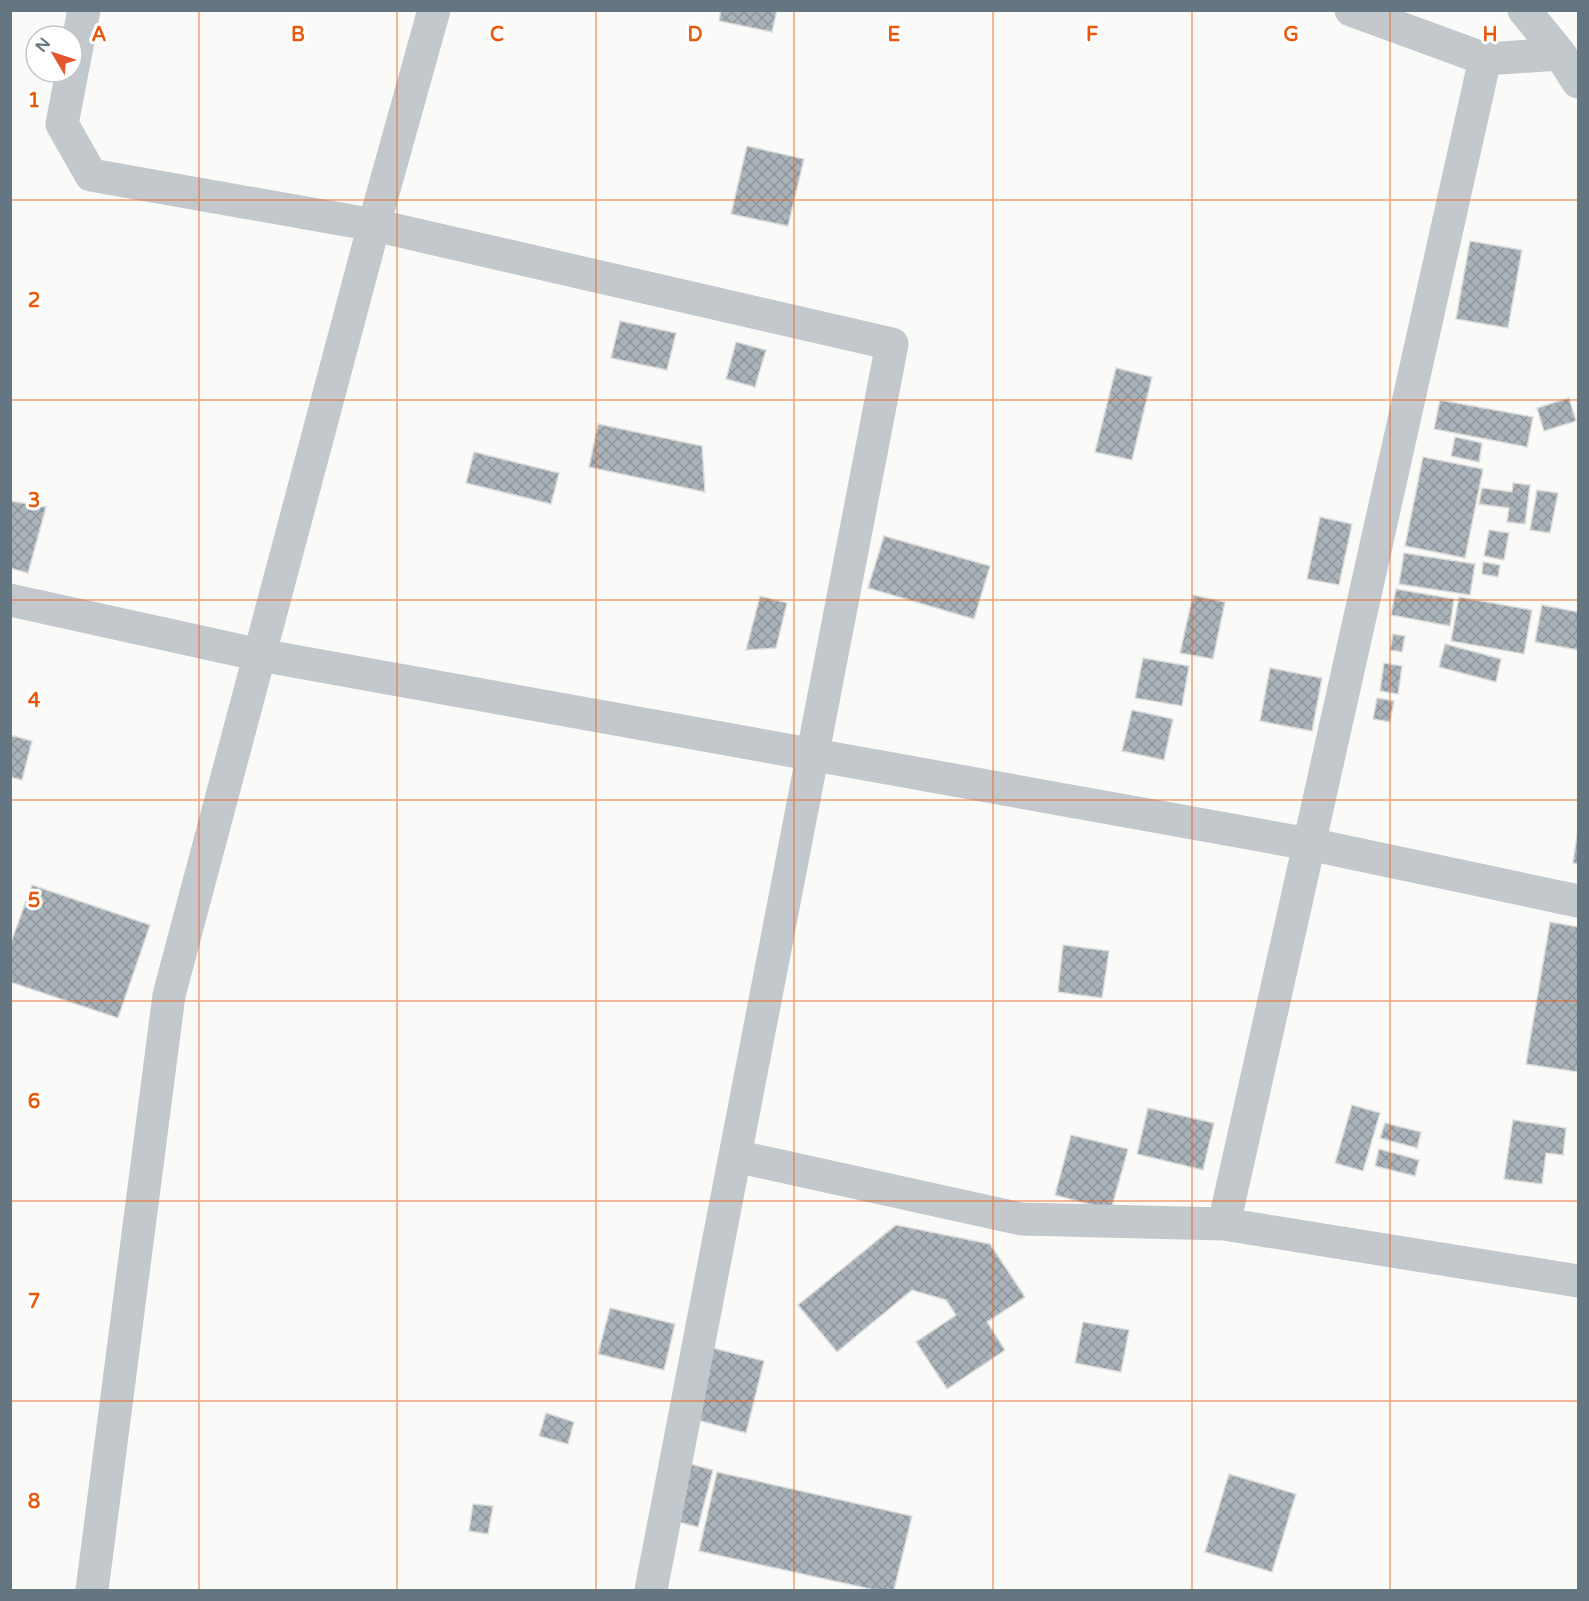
<svg xmlns="http://www.w3.org/2000/svg" width="1589" height="1601" font-family="'Varela Round',sans-serif">
  <style>
    .building { fill: url(#building-cross-hatch); stroke: #dcdcda; stroke-width: 1.5 }
    .lines { fill: none; stroke-linecap: round; stroke-linejoin: round }
    .minor { stroke: #c3c8cc; stroke-width: 33 }
    .grid { fill: none; stroke: #e8590c; stroke-width: 1.5; stroke-opacity: 0.55 }
    .grid-label { font-size: 20px; text-anchor: middle; font-weight: bold; fill: #e8590c; stroke: #fff; stroke-width: 6; stroke-linejoin: round; paint-order: stroke }
  </style>
  <defs>
    <pattern id="building-cross-hatch" width="8" height="8" patternUnits="userSpaceOnUse" patternTransform="scale(1.5)"><rect width="8" height="8" fill="#aab3b9"/><path d="M0 0l8 8M0 8l8-8" fill="none" stroke="#8e969c"/></pattern>
  </defs>
  <rect width="100%" height="100%" fill="#fafaf8"/>
  <path class="building" d="M721 10H777L772 32 719 21Z
    M747 146 804 159 788 226 731 214Z
    M1470 241 1522 250 1508 328 1456 319Z
    M620 321 676 333 667 370 611 358Z
    M736 342 766 350 755 387 726 379Z
    M1116 368 1152 377 1132 460 1095 452Z
    M1569 398 1576 421 1544 431 1537 408Z
    M1440 400 1533 417 1527 447 1434 429Z
    M598 424 702 446 705 492 589 467Z
    M1455 437 1482 443 1479 462 1451 456Z
    M474 452 559 473 551 504 466 483Z
    M1423 457 1483 469 1465 558 1405 546Z
    M1513 483 1530 485 1525 524 1507 522 1509 508 1479 504 1482 488 1512 492Z
    M1537 490 1558 493 1550 533 1530 530Z
    M10 501 46 507 28 573 10 568Z
    M1320 517 1352 524 1339 585 1307 579Z
    M1489 530 1509 533 1504 560 1484 556Z
    M884 536 990 566 974 619 868 588Z
    M1404 553 1475 564 1470 595 1399 584Z
    M1483 562 1500 565 1498 577 1482 574Z
    M1396 589 1454 599 1450 626 1391 615Z
    M1193 595 1225 602 1213 659 1180 653Z
    M760 596 787 603 776 648 746 650Z
    M1459 597 1532 610 1524 654 1451 641Z
    M1542 605 1578 612V650L1535 642Z
    M1393 634 1405 636 1402 652 1390 650Z
    M1445 644 1501 659 1496 682 1439 667Z
    M1143 658 1189 666 1182 706 1135 698Z
    M1384 663 1402 666 1398 694 1380 691Z
    M1270 668 1322 678 1312 731 1260 721Z
    M1377 698 1394 701 1390 722 1373 719Z
    M1132 710 1173 719 1164 760 1122 751Z
    M10 735 32 741 22 780 10 777Z
    M1578 829V864L1573 863Z
    M32 885 150 925 118 1018 10 982V945Z
    M1550 922 1578 927V1072L1526 1064Z
    M1063 945 1109 951 1102 998 1058 992Z
    M1352 1105 1380 1113 1363 1171 1335 1163Z
    M1148 1108 1214 1123 1203 1170 1137 1154Z
    M1513 1120 1566 1128 1563 1155 1546 1153 1542 1184 1504 1179Z
    M1385 1123 1421 1132 1417 1148 1380 1138Z
    M1071 1135 1128 1149 1111 1210 1055 1195Z
    M1379 1149 1419 1160 1415 1176 1375 1166Z
    M896 1225 990 1244 1025 1297 987 1322 1005 1350 947 1389 916 1342 956 1315 946 1300 912 1290 837 1352 798 1305Z
    M610 1308 675 1324 664 1370 598 1354Z
    M1083 1322 1129 1330 1121 1372 1075 1363Z
    M709 1347 764 1361 746 1433 690 1418Z
    M546 1413 574 1422 568 1444 539 1436Z
    M690 1464 713 1470 698 1527 675 1521Z
    M717 1472 912 1516 894 1590H875L699 1551Z
    M1229 1474 1296 1494 1272 1572 1205 1552Z
    M473 1504 493 1506 488 1534 469 1531Z"/>
  <g class="lines">
    <path class="minor" d="M84 10 62 124 91 175 374 225 892 344 651 1590
      M1351 10 1485 59 1560 54
      M1524 10 1560 54 1578 82
      M10 600 260 655 1309 844 1578 901
      M735 1156 1021 1219 1224 1224 1578 1281
      M1224 1224 1485 59
      M92 1590 169 995 374 225 434 10"/>
  </g>
  <path class="grid" d="M199 10V1590M397 10V1590M596 10V1590M794 10V1590M993 10V1590M1192 10V1590M1390 10V1590M10 200H1578M10 400H1578M10 600H1578M10 800H1578M10 1001H1578M10 1201H1578M10 1401H1578"/>
  <g class="grid-label">
    <text x="99" y="41">A</text>
    <text x="298" y="41">B</text>
    <text x="497" y="41">C</text>
    <text x="695" y="41">D</text>
    <text x="894" y="41">E</text>
    <text x="1092" y="41">F</text>
    <text x="1291" y="41">G</text>
    <text x="1490" y="41">H</text>
    <text x="34" y="107">1</text>
    <text x="34" y="307">2</text>
    <text x="34" y="507">3</text>
    <text x="34" y="707">4</text>
    <text x="34" y="907">5</text>
    <text x="34" y="1108">6</text>
    <text x="34" y="1308">7</text>
    <text x="34" y="1508">8</text>
  </g>
  <rect width="1589" height="1601" fill="none" stroke="#657683" stroke-width="24"/>
  <g transform="translate(54 54) rotate(309)"><circle r="28" fill="#ffffff" stroke="#c1c8cd" stroke-width="1.5"/>
  <path d="M0-4.5L10 22L0 15L-10 22Z" fill="#e4572e"/>
  <text y="-9" font-size="16" font-weight="bold" text-anchor="middle" fill="#657683">N</text>
  </g>
</svg>
